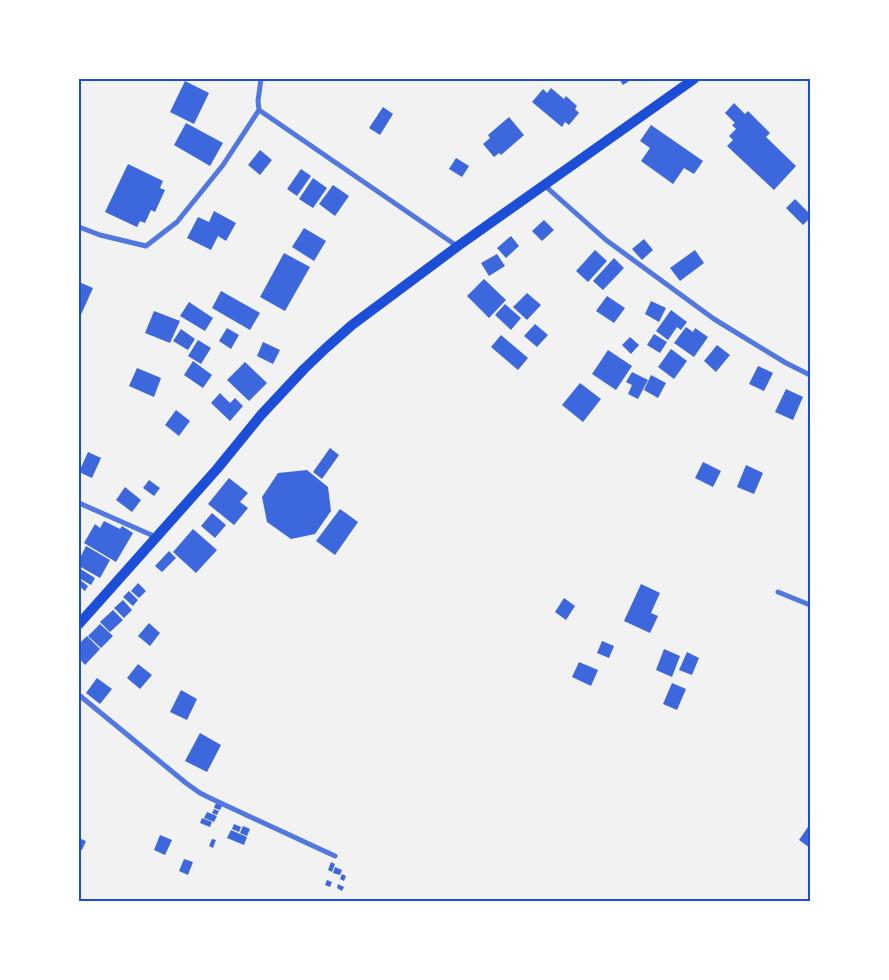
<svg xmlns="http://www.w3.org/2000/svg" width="889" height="980" font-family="'Noto Sans',sans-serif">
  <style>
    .building { fill: #3d67dc }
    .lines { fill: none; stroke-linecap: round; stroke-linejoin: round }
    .minor { stroke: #5277de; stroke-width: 5 }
    .primary { stroke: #1d4ed8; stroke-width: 10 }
    .neatline { fill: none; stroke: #1d4ed8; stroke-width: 2 }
  </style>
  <rect width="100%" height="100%" fill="#f2f2f2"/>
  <path class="building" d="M619 79H632L623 85Z
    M185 81 209 93 194 124 170 112Z
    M551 88 564 99 566 96 577 106 575 109 579 113 569 125 565 122 562 127 532 102 543 89 547 93Z
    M734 103 745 114 748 111 770 133 766 137 796 166 774 190 727 146 733 140 729 136 736 129 732 125 735 123 725 113Z
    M383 107 393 114 380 135 369 128Z
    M509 117 524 135 501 155 499 153 494 157 483 144 490 138 488 135Z
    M186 123 223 143 210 166 174 145Z
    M651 125 703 161 694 174 684 168 673 184 641 161 650 148 640 141Z
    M260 150 272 160 260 175 248 165Z
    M456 158 469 166 462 177 449 169Z
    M128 164 163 181 160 188 165 190 155 212 151 210 145 223 140 221 137 227 105 212Z
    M301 169 311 176 297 196 287 189Z
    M313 178 327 188 313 208 299 199Z
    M333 185 349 196 335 216 319 204Z
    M795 199 810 214V218L803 225 786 208Z
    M214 211 236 223 226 241 218 236 211 250 187 238 198 217 209 222Z
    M544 220 554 230 542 241 532 231Z
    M304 228 326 241 314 261 292 247Z
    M511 236 519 246 506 258 497 248Z
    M644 239 653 250 642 260 632 249Z
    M595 250 607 261 588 282 576 271Z
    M695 250 704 263 680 281 670 268Z
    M284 253 310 267 285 311 260 297Z
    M497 254 505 266 489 276 481 263Z
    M614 258 624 268 603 290 593 281Z
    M484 279 506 300 489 318 467 296Z
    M79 282 93 288 79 319Z
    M221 291 260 313 250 330 212 308Z
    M527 293 541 305 527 320 513 307Z
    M607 296 625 308 614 323 596 311Z
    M651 301 666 308 659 322 645 314Z
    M189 302 213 318 205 331 180 316Z
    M505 304 521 318 511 330 495 315Z
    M671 310 687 322 681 330 677 327 668 340 656 331Z
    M154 311 180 321 170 343 145 333Z
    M535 324 548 335 537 347 524 336Z
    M686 327 693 332 695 328 708 337 694 357 674 343Z
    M227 328 239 335 231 349 219 341Z
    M181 329 195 339 188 350 173 341Z
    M654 334 667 342 660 353 647 345Z
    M501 335 528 358 518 370 491 347Z
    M630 337 639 345 631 354 622 345Z
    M198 340 211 348 201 364 188 356Z
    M263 342 280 350 273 364 257 356Z
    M717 345 730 355 716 372 704 361Z
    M671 349 687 361 674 379 658 367Z
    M608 350 632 366 616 390 592 374Z
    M193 361 212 375 203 388 184 375Z
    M245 362 267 383 249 401 227 380Z
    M758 366 773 373 764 391 749 384Z
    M137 368 161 378 154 397 129 386Z
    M632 372 648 380 638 399 628 394 632 385 626 382Z
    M651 375 666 383 658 398 644 390Z
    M580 383 601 399 583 422 562 405Z
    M786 389 803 397 793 420 775 412Z
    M220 393 230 403 235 398 243 406 230 421 211 403Z
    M176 410 190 421 179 436 165 425Z
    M330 448 339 455 322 479 313 472Z
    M88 452 101 458 92 478 79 472Z
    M703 462 721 471 713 487 695 478Z
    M746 465 763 473 754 494 737 487Z
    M307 470 328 487 331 511 315 534 291 539 267 522 262 497 278 473Z
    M229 478 248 493 240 502 248 508 234 525 208 504Z
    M149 480 160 488 154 496 143 488Z
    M125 487 141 500 132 512 116 500Z
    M340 509 358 522 335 555 316 541Z
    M212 513 226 525 215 538 201 526Z
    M104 521 120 529 122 526 133 533 116 562 84 543 95 524 100 528Z
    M193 529 217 550 196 573 173 552Z
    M86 546 110 560 100 578 79 566V560Z
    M169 551 176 558 162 572 155 566Z
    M79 568 95 578 91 585 79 578Z
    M79 579 88 586 85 591 79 586Z
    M138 583 146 591 139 598 131 591Z
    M641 584 660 593 651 613 658 616 650 633 624 621Z
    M129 591 138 600 133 606 123 597Z
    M564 598 575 606 566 620 555 612Z
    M123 600 132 610 124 618 114 608Z
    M113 610 123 620 110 632 100 622Z
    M149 623 160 633 150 646 138 636Z
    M100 624 113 636 101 648 88 636Z
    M87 636 100 649 85 665 79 658V644Z
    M602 641 614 646 609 658 597 653Z
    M664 649 680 656 672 677 656 670Z
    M687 652 699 658 692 675 679 670Z
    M579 662 598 670 591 686 572 677Z
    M138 664 152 675 140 689 127 678Z
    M97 678 112 689 100 704 86 693Z
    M672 683 686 689 677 710 663 704Z
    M181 690 197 699 187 720 170 712Z
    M200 733 221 745 207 772 185 761Z
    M216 803 222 806 220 810 214 808Z
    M214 809 219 811 217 815 212 813Z
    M207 812 217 816 214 822 204 818Z
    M202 818 212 822 210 827 200 823Z
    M234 824 241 827 239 832 232 829Z
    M810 824V848L799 840Z
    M243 826 250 829 247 836 240 833Z
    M231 830 247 837 244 845 227 838Z
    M160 835 172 840 165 855 154 850Z
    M81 839 86 841 82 850 79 849V845Z
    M212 839 216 840 213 848 209 846Z
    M184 859 193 862 188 875 179 871Z
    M331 862 335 864 332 872 328 870Z
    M335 867 342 870 340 875 333 873Z
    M342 874 346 876 344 881 340 879Z
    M327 880 332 882 330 887 325 885Z
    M338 884 344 887 342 891 337 888Z"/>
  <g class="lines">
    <path class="minor" d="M259 110 457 246
      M544 185 606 240 714 319 786 363 810 375
      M79 227 100 235 146 246 177 222 223 165 259 110 258 101 261 79
      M79 503 156 537
      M778 592 810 605
      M79 695 186 783 200 793 212 799 335 856"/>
    <path class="primary" d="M79 624 217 469 261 415 304 369 326 348 352 325 458 246 694 79"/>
  </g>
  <rect width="889" height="980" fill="none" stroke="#ffffff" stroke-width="160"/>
  <rect x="80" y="80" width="729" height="820" class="neatline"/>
</svg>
